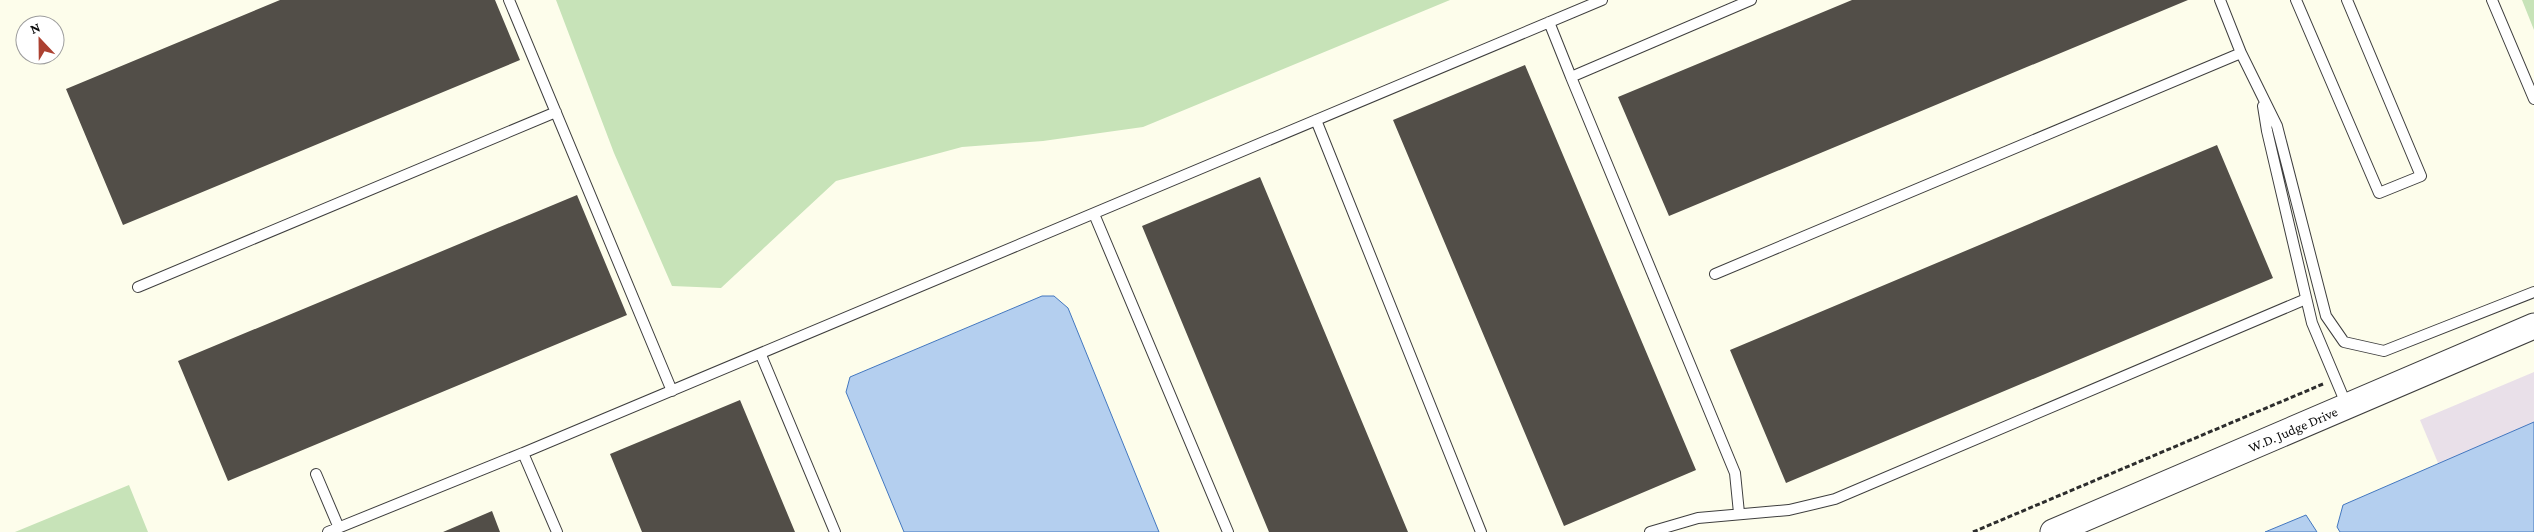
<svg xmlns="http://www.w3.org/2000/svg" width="2534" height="532" font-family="'Crimson Pro',serif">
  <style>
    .industrial { fill: #e9e0e9 }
    .green { fill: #c7e3b8 }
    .water { fill: #b4cfef; stroke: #4377bf }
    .building { fill: #524e48 }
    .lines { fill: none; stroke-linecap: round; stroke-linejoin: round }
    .service-casing { stroke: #3e3e3e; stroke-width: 12 }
    .tertiary-casing { stroke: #3e3e3e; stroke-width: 27 }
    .path { stroke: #2d2d2d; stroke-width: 3; stroke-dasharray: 5 2.5; stroke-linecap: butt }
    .service { stroke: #fff; stroke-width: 10 }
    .tertiary { stroke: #fff; stroke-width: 25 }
    .labels { text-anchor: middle; stroke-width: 5; stroke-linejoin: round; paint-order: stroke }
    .street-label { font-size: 14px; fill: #0b0b0b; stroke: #fff }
  </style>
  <rect width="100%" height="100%" fill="#fdfdeb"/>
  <path class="industrial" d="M2534 372V532H2467L2420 420Z"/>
  <path class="green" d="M556 0H1450L1143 127 1043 141 962 147 836 181 721 288 672 286 614 153Z
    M2522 0H2534V30Z
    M129 485 148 532H15Z"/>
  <path class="water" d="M1042 296H1054L1068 308 1159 532H904L846 392 850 377Z
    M2534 422V532H2340L2337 527 2343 505Z
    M2306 515 2317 532H2265Z"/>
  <path class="building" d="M280 0H495L520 60 123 225 66 89Z
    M1852 0H2188L1669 216 1618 97Z
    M1525 65 1696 470 1564 526 1393 120Z
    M2217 145 2273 278 1786 483 1730 350Z
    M1260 177 1408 532H1269L1142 226Z
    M577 195 627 315 228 481 178 361Z
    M740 400 795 532H642L610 454Z
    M492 511 500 532H443Z"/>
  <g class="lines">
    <defs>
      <path id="service" d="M509 0 672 391
        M2220 0 2241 53
        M2296 0 2379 193 2421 176 2347 0
        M2492 0 2534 99
        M1549 22 1571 77 1751 0
        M1571 77 1735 473 1739 513
        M2263 106 2267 131 2312 323 2347 406
        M1316 120 1481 532
        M1094 214 1228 532
        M1715 274 2241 53 2277 126 2326 316 2344 342 2384 351 2534 292
        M138 287 556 112
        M761 355 835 532
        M316 474 339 528
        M328 532 523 453
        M557 532 523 453 1602 0
        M1650 532 1698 518 1789 510 1835 499 2306 299"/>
      <g id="tertiary">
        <path id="s1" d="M2053 532 2534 326"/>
      </g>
    </defs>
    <use href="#service" class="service-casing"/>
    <use href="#tertiary" class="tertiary-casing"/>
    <path class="path" d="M1973 532 2323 384"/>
    <use href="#service" class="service"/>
    <use href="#tertiary" class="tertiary"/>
  </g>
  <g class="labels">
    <g class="street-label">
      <text dy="5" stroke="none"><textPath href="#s1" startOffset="261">W.D. Judge Drive</textPath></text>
    </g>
  </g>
  <g transform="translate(40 40) rotate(338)"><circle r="24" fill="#ffffff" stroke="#9d9d9d"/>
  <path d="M0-4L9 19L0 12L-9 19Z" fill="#ac4131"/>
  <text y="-8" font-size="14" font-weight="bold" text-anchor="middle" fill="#0b0b0b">N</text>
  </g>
</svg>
